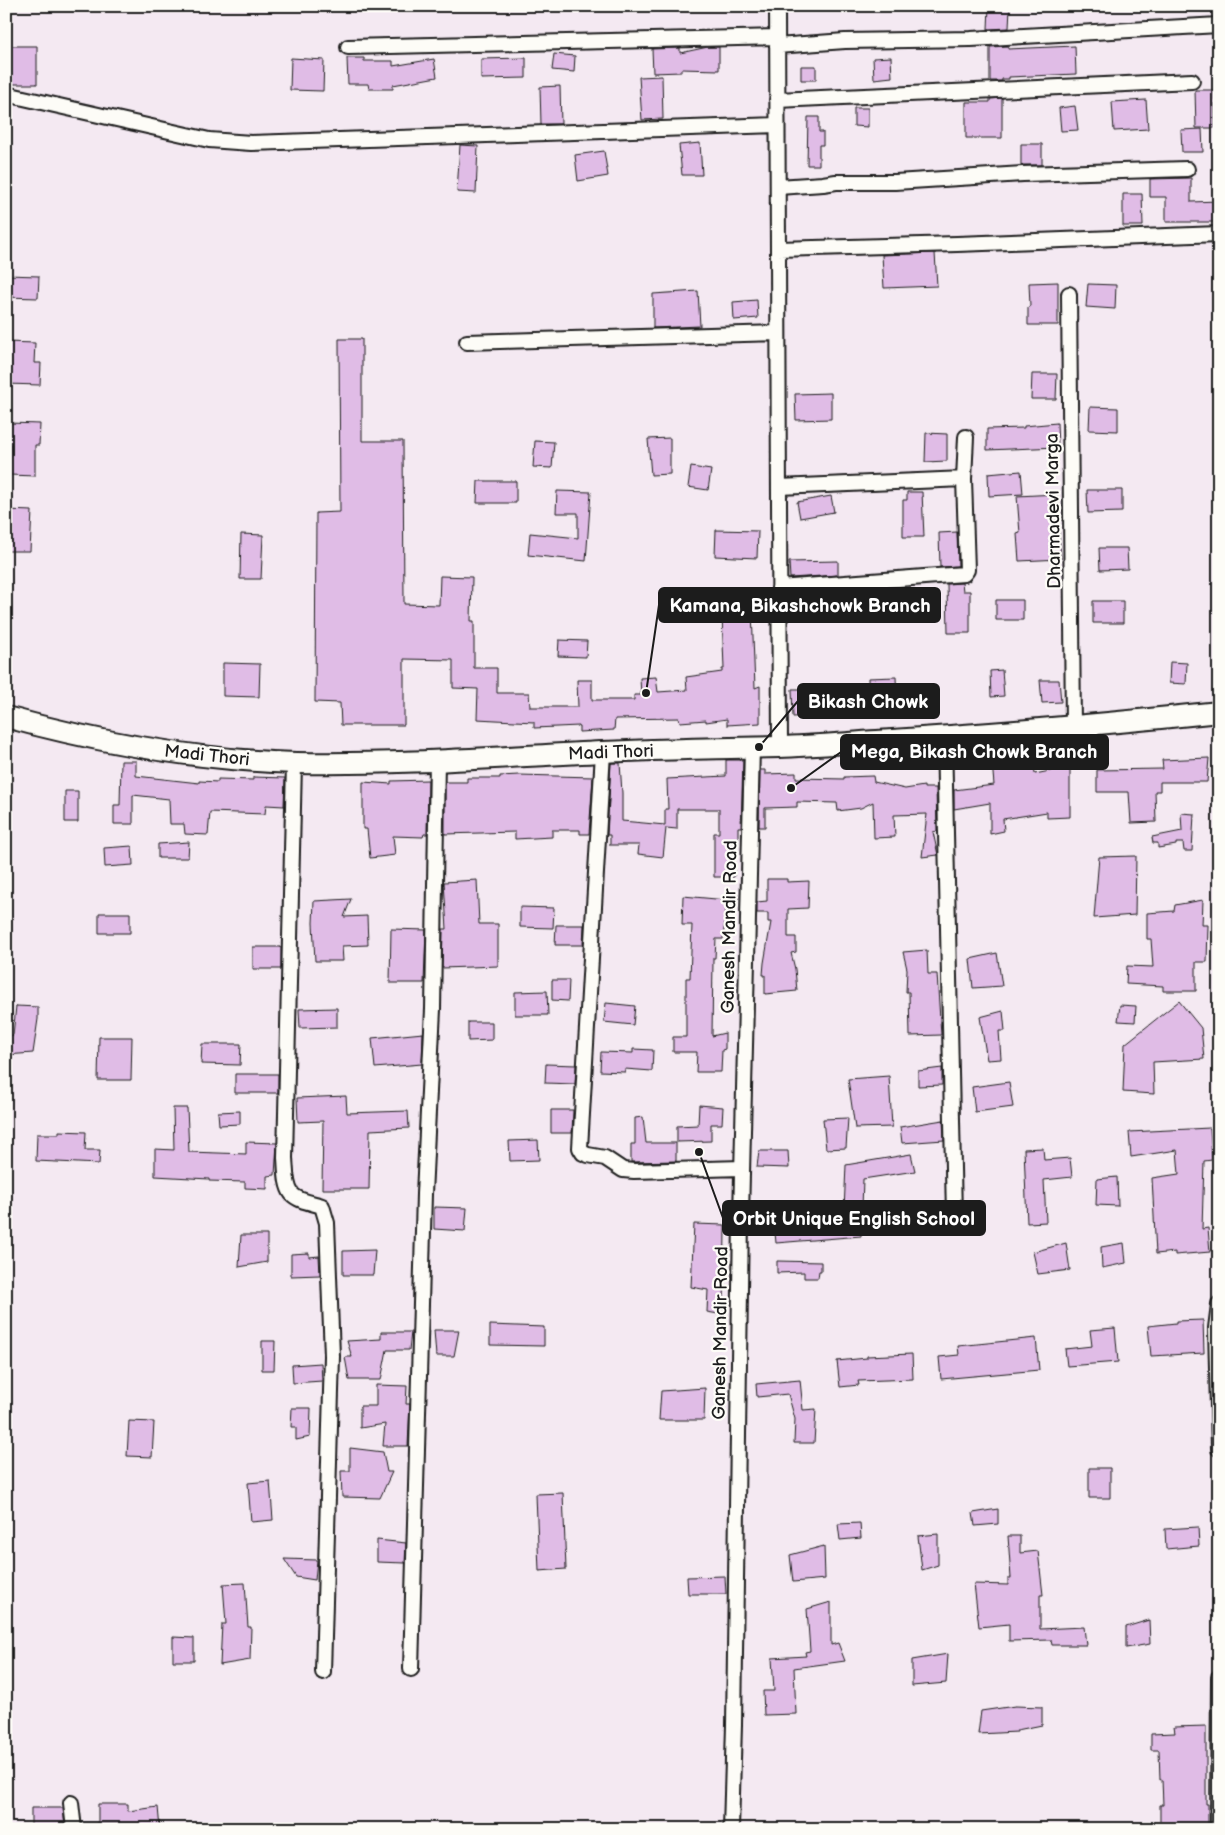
<svg xmlns="http://www.w3.org/2000/svg" width="1225" height="1835" font-family="'Balsamiq Sans',sans-serif">
  <style>
    .building { fill: #e0bce6; stroke: #1c1c1c }
    .lines { fill: none; stroke-linecap: round; stroke-linejoin: round }
    .minor-casing { stroke: #1c1c1c; stroke-width: 18 }
    .secondary-casing { stroke: #1c1c1c; stroke-width: 24 }
    .minor { stroke: #fdfcf7; stroke-width: 14 }
    .secondary { stroke: #fdfcf7; stroke-width: 20 }
    .labels { text-anchor: middle; stroke-width: 4.5; stroke-linejoin: round; paint-order: stroke }
    .street-label { font-size: 18px; fill: #1c1c1c; stroke: #fdfcf7 }
    .leader { fill: none; stroke: #1c1c1c; stroke-width: 2 }
    .callout-dot { fill: #1c1c1c; stroke: #fdfcf7; stroke-width: 2 }
    .callout { fill: #1c1c1c; stroke: #1c1c1c; stroke-width: 2 }
    .callout-label { font-size: 19px; text-anchor: middle; font-weight: bold; fill: #fff }
  </style>
  <rect width="100%" height="100%" fill="#f4e9f2"/>
  <filter id="ink" filterUnits="userSpaceOnUse"><feTurbulence type="fractalNoise" baseFrequency=".02" numOctaves="2"/><feDisplacementMap in="SourceGraphic" scale="10" xChannelSelector="R" yChannelSelector="G"/><feConvolveMatrix kernelMatrix="1 2 1 2 8 2 1 2 1" color-interpolation-filters="sRGB"/></filter>
  <g filter="url(#ink)">
    <path class="building" d="M989 6H1010L1009 28 988 29Z
      M6 46H37V84H6Z
      M1008 46V49L1075 46 1076 74 1009 77V79H1002V81H990V47Z
      M708 47H719V70L681 69V72L653 73 652 49 680 48V53Z
      M554 54 575 56 574 72 552 70Z
      M891 57 892 77 874 79 873 58Z
      M291 58 324 60 323 91 290 90Z
      M347 58H364V61H393V66L434 59 437 77 393 85V89H369L368 84H348Z
      M526 58V78L481 79V59Z
      M801 66H816V80H801Z
      M662 76 663 119 642 120 639 77Z
      M560 86 561 124H541L540 87Z
      M1195 90H1214L1215 128H1196Z
      M1002 98V138H966V102H990V99Z
      M1146 100 1148 129 1114 131 1112 102Z
      M1075 106 1078 130 1061 131 1059 108Z
      M854 108H868V127L854 126Z
      M808 117H819V132H823V145H819V165H807Z
      M1202 129 1203 152H1182L1181 130Z
      M700 143 702 175H682L679 145Z
      M1021 144H1042V165H1021Z
      M460 145 478 146 476 193 457 192Z
      M604 151 608 176 578 181 575 155Z
      M1191 178V202L1219 201V222H1166V197H1150V179Z
      M1123 194H1142L1143 226H1123Z
      M935 253 937 286 884 288 882 255Z
      M6 275 39 276 38 298 6 297Z
      M1058 282V325H1028V307L1030 306 1029 283Z
      M1088 284 1116 285 1115 309 1086 307Z
      M698 291 700 326 653 328V294Z
      M757 300 758 318 734 320 733 302Z
      M339 339H362V441H403L404 604 439 605 440 576 472 577 471 621H474V668H497V693H529L530 707H578L577 680H592V700H634V695H641L640 678 656 677 658 692 687 690 686 677 722 672V669H724L722 614H725L724 600 737 599 738 613 752 611 755 688 760 686V723L727 725V719L706 722V720L680 722 679 718 615 719 614 730 579 732V726L534 728V722L477 719 478 689 453 688V660L404 659V725H341L340 703 315 702 316 513 340 512Z
      M6 342 35 343 34 363H41L40 385 6 384Z
      M1032 374H1057L1056 399H1031Z
      M831 393V419L796 420 795 394Z
      M1090 407 1118 408V431L1089 430Z
      M8 423 40 424 39 445H35V476L10 475 11 444H7Z
      M1057 423 1058 447 987 450V429L1024 428V426Z
      M926 433 947 434V461L925 462Z
      M670 438V474L651 475 648 439Z
      M535 441 554 442 552 468 533 467Z
      M691 467 711 470 708 490 688 487Z
      M1021 471 1023 494 989 496 988 474Z
      M478 481H516V503H477Z
      M1087 490H1122V512L1088 513Z
      M557 491 591 492 586 561 528 555 530 533 578 538V513H556Z
      M907 492H922L924 537H903V500H907Z
      M1057 494V531H1059L1061 559 1019 561 1017 534 1020 533 1017 496Z
      M831 496 834 512 800 518 797 502Z
      M6 510 32 511 30 551H6Z
      M716 530 758 531 757 558 715 556Z
      M957 532 958 566 940 567 939 533Z
      M241 534 263 535 261 579H240Z
      M1099 548H1127L1128 569 1100 570Z
      M838 561V575L790 578 789 562Z
      M962 583 963 591H970V633H948L947 584Z
      M996 600H1023V620H996Z
      M1093 601H1123V623H1093Z
      M559 640 587 641 586 657 558 656Z
      M1170 662 1187 663 1186 684 1169 683Z
      M223 663 260 664 259 697 223 696Z
      M1002 670 1004 696 991 697 990 671Z
      M896 677 897 702 869 703 868 678Z
      M1040 680H1059L1061 702 1042 703Z
      M792 689H818L819 703 859 701 860 714 793 717Z
      M1004 748V757L1032 754 1035 774 1070 767V817L1047 818V812L1003 819 1004 831 990 834V803L954 809V790L994 785 991 749Z
      M1209 758 1207 782H1160V791H1155L1156 822 1131 823 1129 792H1097V770L1163 769 1162 760Z
      M726 760H743L741 827H738V846H734V877H714V833H719V809H677V829L666 828 663 857 638 854 639 845H610V835H607L611 763H620L622 793V821L665 825V809H668L667 779 726 776Z
      M121 761H136V776L199 783V781L218 782V779L253 780V777L285 778 284 806 266 805 265 814 210 812 208 835 185 834 184 824H170L169 799 133 795V824H114V805H120Z
      M760 770H765V774L796 773V778L844 779V777L873 776 874 782 905 789 924 786V788H936L937 831 933 832 938 855 922 857 927 814 894 815 895 837 874 838 873 802 861 808 838 811 837 803 797 802V807L765 808V827H759Z
      M519 775 593 777 589 834H580V830H552V837L515 839V832L445 834V782H467V778H500V776Z
      M428 780 427 834H424L423 837 393 836 395 855 370 858 367 829H363V782L391 784V781Z
      M65 791H78V822H65Z
      M1181 813 1194 814 1192 851H1184L1183 843H1176V845L1158 848V843H1153L1152 837 1182 831Z
      M189 842 188 858H158V844Z
      M132 846 133 865 105 867 104 848Z
      M1136 856 1135 915 1094 918 1099 857Z
      M767 879H787V882L809 881 808 908 788 909V937H796V952L791 953 795 969 797 991 765 994V975H763L764 963 771 922H768V913H757V902L767 901Z
      M477 880 479 924H498V966L442 968 443 929H447L444 882Z
      M683 896 727 900 723 939H716L715 958H713L712 1036 725 1033V1049L722 1050 721 1072H696L697 1052H673V1037H686V978H690L692 925H682Z
      M351 899 344 917 367 916 368 945 342 946 343 961H315L313 923 314 901Z
      M1203 900 1202 925H1208L1207 962H1196V991H1163V986L1126 984 1127 966 1153 967 1151 939H1147V913L1174 911 1175 905Z
      M520 907 554 908 553 928 520 927Z
      M99 913H130V933H99Z
      M556 925H584L583 945H555Z
      M391 929 426 930 424 983H390Z
      M253 947H281V969H253Z
      M927 950 928 974H937L941 1035 910 1036 909 992H906L907 969 903 952Z
      M997 953 1002 986 973 988 970 959Z
      M552 980H569L568 1001 552 1000Z
      M547 991 548 1015H515V992Z
      M1179 1001 1201 1028 1204 1059 1153 1062 1154 1094 1123 1092 1125 1044Z
      M606 1003 635 1006 633 1025 604 1022Z
      M1120 1005 1136 1006 1135 1022 1118 1021Z
      M16 1006 38 1007V1019L33 1053 6 1055V1036L13 1035Z
      M337 1008V1027L300 1028 299 1009Z
      M1003 1011 1005 1031H999L1001 1059 987 1060 980 1017Z
      M468 1022H492V1040L468 1041Z
      M423 1033 422 1064 375 1068 372 1038Z
      M99 1037H132L131 1080H98Z
      M202 1044H241L240 1065 201 1064Z
      M633 1049 653 1050 652 1071 625 1069V1072L600 1071 601 1052 633 1053Z
      M546 1064 576 1065 575 1084 545 1083Z
      M942 1068V1085L918 1086V1071Z
      M235 1074H278V1093H235Z
      M889 1076 892 1127 855 1128 848 1079Z
      M1009 1082 1013 1107 975 1112 972 1087Z
      M346 1096 347 1113 408 1111 409 1128 370 1130 369 1189H322L323 1121 298 1122 297 1098Z
      M699 1105 723 1107 722 1124H711V1141L677 1142V1126L698 1125Z
      M173 1108H187L189 1152 246 1154V1142L277 1143 275 1175 267 1176V1189L245 1188V1182L209 1181V1179L155 1176V1149L174 1150Z
      M551 1110H573L572 1133H551Z
      M240 1111V1124L219 1125 218 1112Z
      M643 1117 646 1143H676V1161L631 1162V1144H635V1118Z
      M848 1118 846 1148 826 1149 823 1119Z
      M943 1120 944 1140 902 1143 900 1127Z
      M1210 1128 1212 1160 1204 1161 1202 1229 1208 1228 1210 1252 1175 1255V1252L1156 1254 1152 1178 1179 1174 1177 1150 1131 1157 1129 1132Z
      M59 1131 86 1132 85 1150H100L99 1164 36 1161 37 1134H59Z
      M538 1140 539 1160 510 1161 509 1141Z
      M1043 1148 1044 1160 1070 1158 1072 1177 1044 1180 1046 1222 1027 1223 1024 1149Z
      M759 1151H788L789 1168 757 1167Z
      M911 1154 915 1171 863 1179 861 1236 776 1243 773 1212 794 1213V1216L844 1211 846 1165Z
      M1117 1177 1118 1206 1096 1205 1097 1179Z
      M434 1207 467 1208 465 1231 434 1229Z
      M694 1224 725 1225 724 1315 707 1312 708 1290 691 1287Z
      M241 1235H267V1262L239 1267Z
      M1066 1243 1070 1270 1038 1274 1033 1252Z
      M1124 1243 1126 1263 1102 1268 1101 1247Z
      M375 1250 373 1275H343V1251Z
      M309 1253V1257L319 1256 320 1275 291 1276V1254Z
      M777 1261 821 1262V1271H819L818 1278H804V1272L777 1273Z
      M1203 1320 1204 1353 1151 1356 1148 1326 1176 1323V1321Z
      M490 1325 544 1327V1346L490 1345Z
      M1115 1328 1118 1362 1067 1366 1065 1349 1092 1346 1090 1330Z
      M434 1330H459L454 1356H436Z
      M381 1332H411L409 1350H387L381 1380H349L345 1357H352L347 1341 381 1339Z
      M1036 1338 1039 1370 941 1379 939 1357 959 1355 958 1346Z
      M262 1341H275L274 1370H262Z
      M912 1354 913 1379 858 1381 859 1385 840 1387 837 1361 867 1358V1356Z
      M321 1363 322 1381 293 1383 292 1365Z
      M800 1380 803 1410 816 1409 814 1443H794L795 1419 788 1394 757 1397 756 1384Z
      M376 1385 407 1386 406 1404H410L408 1446H383L385 1424 360 1428V1406H376Z
      M705 1388 704 1420H659L661 1391Z
      M292 1408H311L310 1437 296 1440V1427H291Z
      M129 1421 154 1422 152 1457 127 1456Z
      M350 1448 383 1452 387 1472H392L380 1498 342 1497 341 1471H350Z
      M1089 1468H1110V1498H1089Z
      M270 1481 273 1520 251 1522 248 1483Z
      M563 1493 566 1569 539 1571 536 1494Z
      M998 1509V1524L975 1526 973 1513Z
      M860 1523 861 1538 840 1540 838 1524Z
      M1198 1527 1199 1546 1166 1549 1165 1529Z
      M938 1534V1565L922 1570 918 1536Z
      M1008 1536H1020V1553L1038 1551 1043 1595H1040V1629L1084 1627 1086 1645H1052L1051 1640 1009 1641V1624L979 1627 974 1584 1008 1585V1578H1011Z
      M377 1540 406 1543 405 1563 377 1562Z
      M824 1546 825 1579 793 1582 790 1555Z
      M284 1559 317 1560 315 1580 296 1577Z
      M725 1576 726 1594H688L687 1577Z
      M245 1583 248 1627H251L250 1660 220 1665 222 1624H226L223 1584Z
      M831 1602V1645L838 1643 845 1661 794 1668 796 1714 764 1715 763 1691H774L772 1658 806 1656 805 1652 810 1651 807 1609Z
      M1149 1620 1150 1644 1126 1648V1627Z
      M173 1637 194 1638V1661H173Z
      M948 1654 946 1683 912 1686V1660Z
      M1015 1706 1042 1707V1725L1017 1730V1732L978 1734 981 1711Z
      M1206 1726V1804H1208V1829H1173V1823L1160 1824V1805H1163L1162 1779 1160 1780 1159 1750H1151V1734L1175 1733 1174 1727Z
      M98 1804H128V1811L158 1807 160 1829H142L141 1824H98Z
      M31 1808H63L65 1827H31Z"/>
    <g class="lines">
      <defs>
        <path id="minor" d="M777 6 780 747
          M777 46 845 41 971 39 1219 25
          M348 47 777 37
          M6 94 209 140 251 143 777 125
          M777 100 1192 81
          M778 187 823 184 836 182H895L1023 174 1187 169
          M778 249 957 244 1219 234
          M1069 294 1073 727
          M467 342 778 333
          M779 487 964 479
          M779 588 964 574 967 570 964 479 966 437
          M944 737 954 1216
          M603 752 580 1148 583 1153 588 1155 605 1158 623 1170 634 1171 742 1168
          M294 763 285 1158C286 1168 285 1185 292 1194 298 1201 313 1203 322 1206L327 1223 332 1356 323 1672
          M1219 1304 1216 1328 1219 1449
          M411 1669 424 1194 433 1009 437 760
          M71 1803 74 1829
          M731 1829 734 1725 741 1217 752 747
          M1218 1829 1219 1677"/>
        <path id="secondary" d="M6 717C101 743 198 760 296 763 398 765 500 757 602 752 661 749 720 748 779 747 812 746 845 743 877 741 991 734 1105 724 1219 712"/>
      </defs>
      <use href="#minor" class="minor-casing"/>
      <use href="#secondary" class="secondary-casing"/>
      <use href="#minor" class="minor"/>
      <use href="#secondary" class="secondary"/>
    </g>
  </g>
  <g class="labels">
    <g class="street-label">
      <text transform="translate(1053 511) rotate(-91)" y="6">Dharmadevi Marga</text>
      <text transform="translate(611 752) rotate(-2)" y="6">Madi Thori</text>
      <text transform="translate(207 755) rotate(6)" y="6">Madi Thori</text>
      <text transform="translate(729 927) rotate(-89)" y="6">Ganesh Mandir Road</text>
      <text transform="translate(720 1333) rotate(-89)" y="6">Ganesh Mandir Road</text>
    </g>
  </g>
  <path class="leader" d="M646 693L659 605M759 747L798 701M791 788L841 752M699 1152L723 1218"/>
  <g class="callout-dot">
    <circle cx="646" cy="693" r="5"/>
    <circle cx="759" cy="747" r="5"/>
    <circle cx="791" cy="788" r="5"/>
    <circle cx="699" cy="1152" r="5"/>
  </g>
  <g class="callout">
    <rect x="659" y="588" width="281" height="34" rx="5"/>
    <rect x="798" y="684" width="141" height="34" rx="5"/>
    <rect x="841" y="735" width="267" height="34" rx="5"/>
    <rect x="723" y="1201" width="262" height="34" rx="5"/>
  </g>
  <g class="callout-label">
    <text x="800" y="612">Kamana, Bikashchowk Branch</text>
    <text x="868" y="708">Bikash Chowk</text>
    <text x="974" y="758">Mega, Bikash Chowk Branch</text>
    <text x="854" y="1225">Orbit Unique English School</text>
  </g>
  <rect width="1225" height="1835" fill="none" stroke="#fdfcf7" stroke-width="25"/>
  <rect x="12" y="12" width="1200" height="1810" fill="none" stroke="#1c1c1c" stroke-width="2" filter="url(#ink)"/>
</svg>
